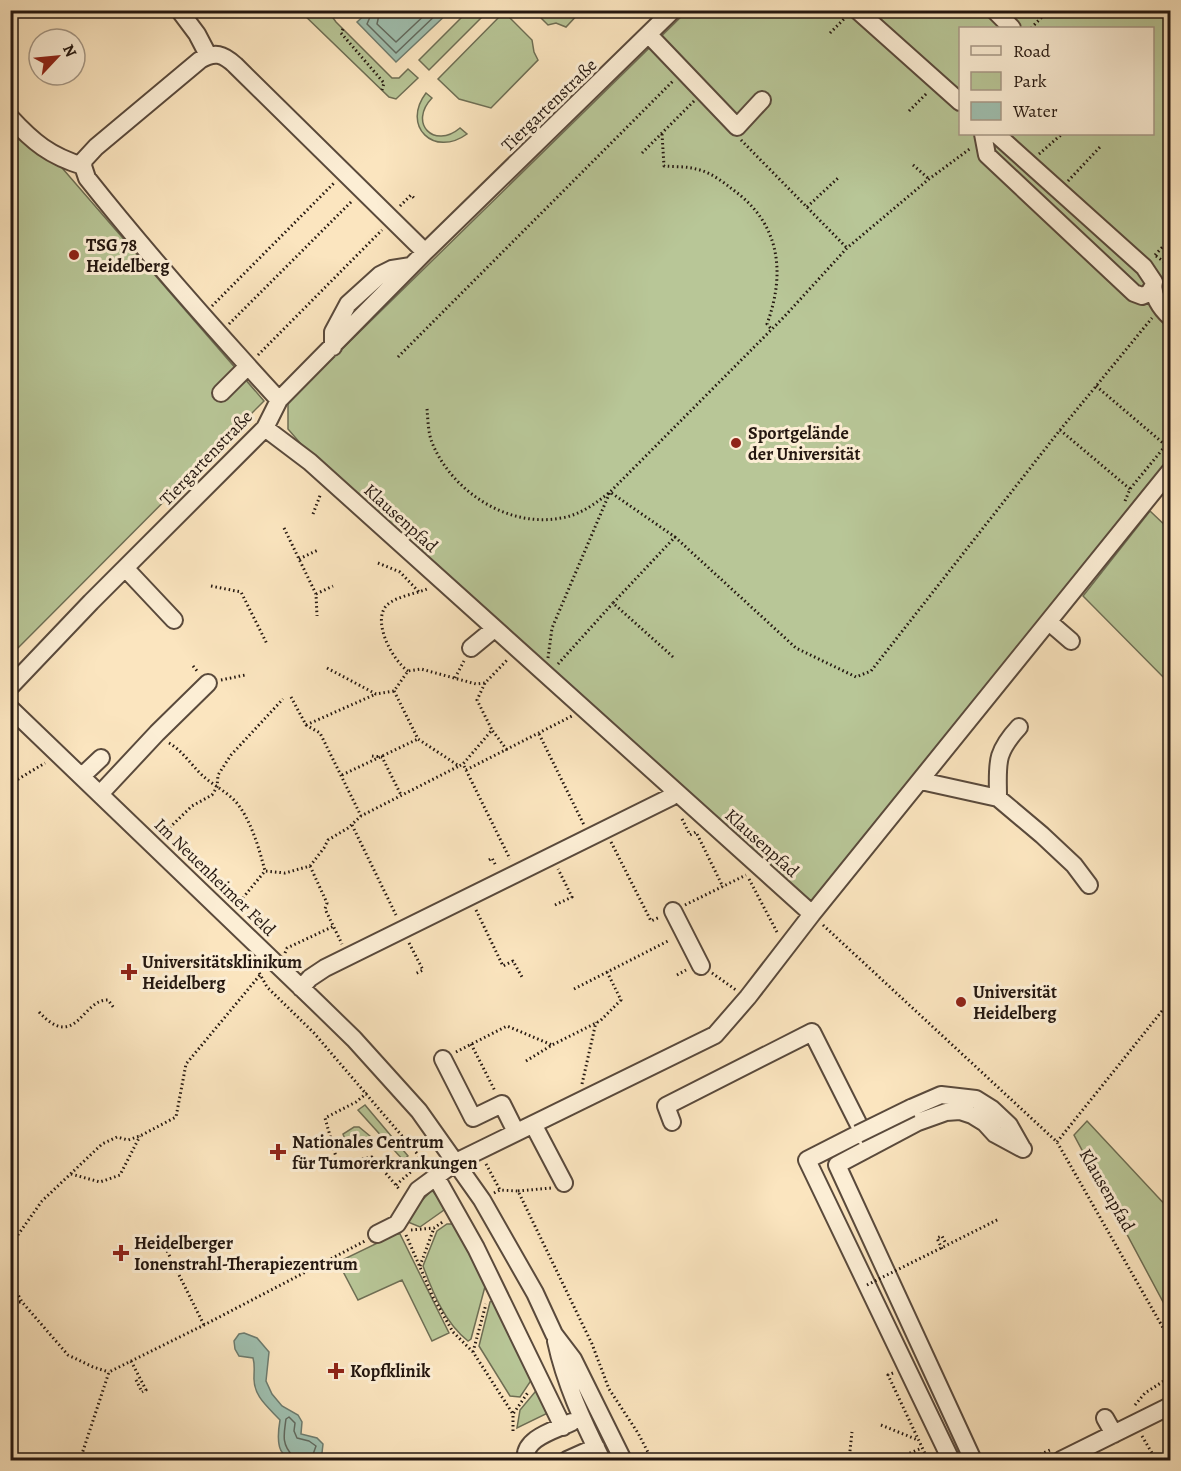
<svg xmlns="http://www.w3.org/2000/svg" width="1181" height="1471" font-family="Alegreya,serif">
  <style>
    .green { fill: #b8c697; stroke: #6e6e54; stroke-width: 1.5; fill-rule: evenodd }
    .water { fill: #9fbfaf; stroke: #6e7c6f; stroke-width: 1.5 }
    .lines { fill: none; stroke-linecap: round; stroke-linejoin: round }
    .shore { stroke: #626b60; stroke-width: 1.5 }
    .minor-casing { stroke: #5a4a3c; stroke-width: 20 }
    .path { stroke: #241710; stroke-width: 3; stroke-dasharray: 1.5 3; stroke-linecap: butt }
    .minor { stroke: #fceed5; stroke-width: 16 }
    .minor-bridge-casing { stroke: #5a4a3c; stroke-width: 20; stroke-linecap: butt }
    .path-bridge { stroke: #241710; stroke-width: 3; stroke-dasharray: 1.5 3; stroke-linecap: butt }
    .minor-bridge { stroke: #fceed5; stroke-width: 16 }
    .poi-dot { fill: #8f2418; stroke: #fceed5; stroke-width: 2 }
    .labels { text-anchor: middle; stroke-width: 6; stroke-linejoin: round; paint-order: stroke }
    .street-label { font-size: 18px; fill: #241710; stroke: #fceed5 }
    .poi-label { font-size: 18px; font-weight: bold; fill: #241710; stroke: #fceed5; text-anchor: start }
  </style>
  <rect width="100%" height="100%" fill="#fbe5bf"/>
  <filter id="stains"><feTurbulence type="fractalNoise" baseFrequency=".00333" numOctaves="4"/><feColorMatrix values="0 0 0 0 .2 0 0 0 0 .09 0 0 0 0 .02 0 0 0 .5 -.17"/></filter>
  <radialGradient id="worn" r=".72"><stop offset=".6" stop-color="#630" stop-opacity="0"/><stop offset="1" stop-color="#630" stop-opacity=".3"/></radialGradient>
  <path class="green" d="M300 11H328L336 22 392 78H399L408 69 418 78 396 99 389 97Z
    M468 11H488L429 70 419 60Z
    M534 11H581L566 27 556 23 548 25Z
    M687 11H1170V473L814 905 313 458 288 429V402ZM960 28H1152V134H960Z
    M504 12 532 40 534 52 538 60 491 108 459 99 438 79Z
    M426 93 432 98C408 123 434 150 460 128L467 134C434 158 401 126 426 93Z
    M11 109 264 401 10 656Z
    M1150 511 1170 530V684L1083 596Z
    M365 1105 408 1156 403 1160 358 1110Z
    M1087 1121 1170 1210V1315L1074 1135Z
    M354 1127H359L370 1136 369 1142 347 1145 343 1134Z
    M432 1190 441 1202 444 1210 420 1227 403 1220Z
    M447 1224H453L487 1279 471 1339 468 1341C445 1323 433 1293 423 1266L437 1231Z
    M396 1234H400L449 1333 432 1341 402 1280 358 1300 338 1262Z
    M495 1298 534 1376 520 1397 510 1396 479 1346 490 1302Z
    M540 1386 554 1410 517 1428 520 1410Z"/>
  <path class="water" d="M369 11V10L450 11 396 62 357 22Z
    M244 1333 257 1338 269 1352 266 1381 272 1394 282 1406 298 1415 302 1422 301 1434 317 1438 323 1444 322 1453 316 1460C282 1461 274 1455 280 1420 268 1407 253 1396 254 1377 254 1369 255 1365 253 1358L239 1356 235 1349 234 1341 239 1334Z"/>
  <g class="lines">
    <path class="shore" d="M373 10 367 24 396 53 441 10
      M380 10 377 24 396 42 430 10
      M294 1460 293 1456C281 1444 284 1434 286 1419L289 1417 295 1423 294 1431 297 1438 309 1441 316 1446 311 1460"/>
    <defs>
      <path id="minor" d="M179 10 197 34 208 55
        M857 10 960 102
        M994 10 1012 28
        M649 35 737 127 762 100
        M10 117C33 142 50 156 83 166
        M983 134 987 155 1134 293 1142 296 1149 293 1152 288
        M996 134 1144 267 1154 282C1151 295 1161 309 1170 317
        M83 166 84 160 96 147 200 60C215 51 223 54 235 65L425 252
        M83 166 87 178C148 255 213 328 279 400
        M333 347V332L348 304 380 275 392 269 411 266
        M221 393 248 366
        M265 428 310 462 812 914
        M126 569 174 620
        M1049 622 1071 641
        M471 648 494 629
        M10 687 91 602 265 428 279 400 425 252 673 10
        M10 708 316 1002 354 1039 419 1111 482 1200 535 1293 554 1334 573 1359 623 1460
        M82 776 101 758
        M921 781 998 798 1042 835 1074 865 1089 885
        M100 794 157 733 208 683
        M998 798C998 764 994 754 1019 727
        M673 911 701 966
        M301 988 310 978 325 968 671 797 676 792
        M443 1059 473 1118 502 1104 516 1132
        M911 1108 941 1095 976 1099 992 1109 1009 1125 1022 1148
        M672 1122 666 1106 812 1032 868 1143
        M533 1124 564 1183
        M858 1134 807 1160 951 1460
        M436 1177 476 1248 563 1427
        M377 1234 397 1224 418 1190 456 1162 715 1035 748 997 812 914 1170 471
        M556 1341C565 1383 583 1422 602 1460
        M1105 1418 1114 1434
        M526 1460C522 1438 556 1430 572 1422
        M567 1460 596 1447
        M973 1460 837 1165 918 1122 946 1112 960 1111 972 1115 985 1123 995 1134 1023 1149
        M1061 1460 1170 1406"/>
    </defs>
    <use href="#minor" class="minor-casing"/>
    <path class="path" d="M885 10 886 11
      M1031 28 1049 10
      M343 29 341 33 384 83 382 90
      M830 33 846 17
      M909 111 927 93
      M662 134 664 166C674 167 686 166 696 169 710 172 722 181 732 189 780 223 786 272 767 324L772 330
      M741 140 847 248
      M642 153 694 101
      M1039 154 1062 134
      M913 165 929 179
      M1068 181 1100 147
      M400 206 411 195 414 198 416 197
      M807 207 838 178
      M1155 255 1170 239
      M1156 256 1170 266
      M212 306 334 183
      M229 324 352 201
      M258 355 382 230
      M398 357 674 80
      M1096 386 1170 449
      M427 409C428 420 428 434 433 445 454 493 509 528 561 518 580 515 595 504 610 492L784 317 847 248 929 179 971 148
      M1060 430 1130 489
      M1125 501 1130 489 1166 445
      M313 514 321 493
      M284 528 316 594 317 616
      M299 559 318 550
      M378 563 400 572 419 592
      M211 586 241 592 267 644
      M316 594 333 586
      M673 657 613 603 675 537 796 648 856 677 871 671 1060 430 1152 318
      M548 658 552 628 610 492 675 537
      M558 664 613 603
      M193 666 198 672
      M327 668 376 694 394 691 408 671 421 669 476 684 485 683 508 659
      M408 671C393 661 371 621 387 605 397 596 415 594 427 589
      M455 678 464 661
      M221 680 245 675
      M485 683 477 700 492 730
      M394 691 418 739 459 766 463 764
      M291 697 306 725 320 733 361 816
      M306 725 376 694
      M539 734 584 825
      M169 743C183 751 191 765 203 776 213 785 227 792 236 802 251 820 259 848 265 871
      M507 750 492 730 463 764 510 859
      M372 756 382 757 401 795
      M466 770 572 716
      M342 775 418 739
      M10 784 45 763
      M682 819 690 835 696 832 723 887
      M352 825 396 915
      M163 834 192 806 212 795 217 787 218 775 231 755 283 699
      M611 842 651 921 660 917
      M489 860 492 858 496 866
      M310 866 327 903 325 909 342 944
      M749 879 778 934
      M237 905 265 871 285 873 310 866 324 848 328 840 348 828 361 816 459 766
      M555 905 572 897 558 869
      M685 905 746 875
      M476 910 503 966 513 961 522 977
      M823 925 1057 1142 1170 1340
      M409 943 423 970 415 974
      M285 953 287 948 334 926
      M255 965 267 987 314 1033 426 1164
      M712 973 736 990
      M677 975 686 970
      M574 989 670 940
      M39 1012C76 1052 82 999 108 1000L114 1008
      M471 1044 495 1091
      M456 1052 507 1026 552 1045
      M526 1061 552 1045 600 1021 621 1000 607 972
      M582 1084 596 1022
      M367 1093 356 1102 325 1118 338 1164 372 1157 400 1190
      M1057 1142 1170 1001
      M486 1164 500 1190
      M71 1174 100 1182 120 1175 140 1136
      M396 1185 424 1160
      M518 1191 551 1188
      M494 1193 500 1190 518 1191 592 1344 609 1389 638 1433 652 1460
      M411 1230 434 1228 444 1221
      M406 1235 433 1297 453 1332 473 1352 513 1414
      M10 1246 42 1201 102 1144 117 1137 128 1140 140 1136 176 1117 186 1064 260 975
      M942 1249 937 1238 942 1236 945 1242
      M167 1251 204 1325
      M420 1266 434 1228
      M10 1280 22 1302 68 1355 93 1367 109 1372
      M10 1302H22
      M473 1352 486 1304
      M131 1361 146 1390 142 1392
      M893 1373 888 1375 928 1460
      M136 1380 142 1392
      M1135 1405 1145 1393 1170 1377
      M881 1425 918 1440
      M513 1431V1414L529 1391
      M1142 1436 1156 1460
      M80 1460 109 1372 204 1325 365 1241
      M849 1460 852 1432
      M893 1460 922 1448
      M1028 1460 1050 1450"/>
    <use href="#minor" class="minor"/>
    <defs>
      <path id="minor-bridge" d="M858 1134 911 1108"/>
    </defs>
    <use href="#minor-bridge" class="minor-bridge-casing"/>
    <path class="path-bridge" d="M867 1285 999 1219"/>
    <use href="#minor-bridge" class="minor-bridge"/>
  </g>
  <g class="poi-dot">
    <circle cx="74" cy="255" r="6"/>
    <circle cx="736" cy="443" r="6"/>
    <path d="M126 963h6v6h6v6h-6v6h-6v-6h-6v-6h6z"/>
    <circle cx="961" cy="1002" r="6"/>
    <path d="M275 1143h6v6h6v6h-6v6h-6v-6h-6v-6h6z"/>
    <path d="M118 1244h6v6h6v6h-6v6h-6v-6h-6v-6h6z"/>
    <path d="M333 1362h6v6h6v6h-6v6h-6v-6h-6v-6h6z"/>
  </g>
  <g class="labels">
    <g class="street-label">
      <text transform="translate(549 105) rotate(-44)" y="6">Tiergartenstraße</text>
      <text transform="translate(206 458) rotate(-46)" y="6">Tiergartenstraße</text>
      <text transform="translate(401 518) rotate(42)" y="6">Klausenpfad</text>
      <text transform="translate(762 843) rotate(42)" y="6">Klausenpfad</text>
      <text transform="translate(215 877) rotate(44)" y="6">Im Neuenheimer Feld</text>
      <text transform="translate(1107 1190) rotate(60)" y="6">Klausenpfad</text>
    </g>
    <g class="poi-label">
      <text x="86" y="251">TSG 78<tspan x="86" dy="21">Heidelberg</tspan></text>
      <text x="748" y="439">Sportgelände<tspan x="748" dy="21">der Universität</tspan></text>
      <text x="142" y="968">Universitätsklinikum<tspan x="142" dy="21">Heidelberg</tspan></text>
      <text x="973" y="998">Universität<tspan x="973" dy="21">Heidelberg</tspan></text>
      <text x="292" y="1148">Nationales Centrum<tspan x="292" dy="21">für Tumorerkrankungen</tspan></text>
      <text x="134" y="1249">Heidelberger<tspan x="134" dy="21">Ionenstrahl-Therapiezentrum</tspan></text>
      <text x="350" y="1377">Kopfklinik</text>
    </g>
  </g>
  <rect width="1181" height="1471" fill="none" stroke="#fbe5bf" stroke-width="36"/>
  <rect x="12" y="12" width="1157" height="1447" fill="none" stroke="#241710" stroke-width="3"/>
  <rect x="18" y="18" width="1145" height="1435" fill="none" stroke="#241710" stroke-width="1.5"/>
  <rect x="959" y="27" width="195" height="108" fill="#fceed5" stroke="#a69886" stroke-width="1.5"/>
  <rect x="971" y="46" width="30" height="9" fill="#fceed5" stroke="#a69886" stroke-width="1.5"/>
  <text x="1013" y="57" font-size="18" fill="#241710">Road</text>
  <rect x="971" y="72" width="30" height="18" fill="#b8c697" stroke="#a69886" stroke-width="1.5"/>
  <text x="1013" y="87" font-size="18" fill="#241710">Park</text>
  <rect x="971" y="102" width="30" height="18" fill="#9fbfaf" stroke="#a69886" stroke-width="1.5"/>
  <text x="1013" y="117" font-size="18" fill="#241710">Water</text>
  <g transform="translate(57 57) rotate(64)"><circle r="28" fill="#fceed5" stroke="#a69886" stroke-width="1.5"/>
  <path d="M0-4.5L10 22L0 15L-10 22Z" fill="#8f2418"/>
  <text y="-9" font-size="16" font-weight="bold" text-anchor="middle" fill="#241710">N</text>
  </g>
  <rect width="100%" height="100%" filter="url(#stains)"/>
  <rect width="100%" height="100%" fill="url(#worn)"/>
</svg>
